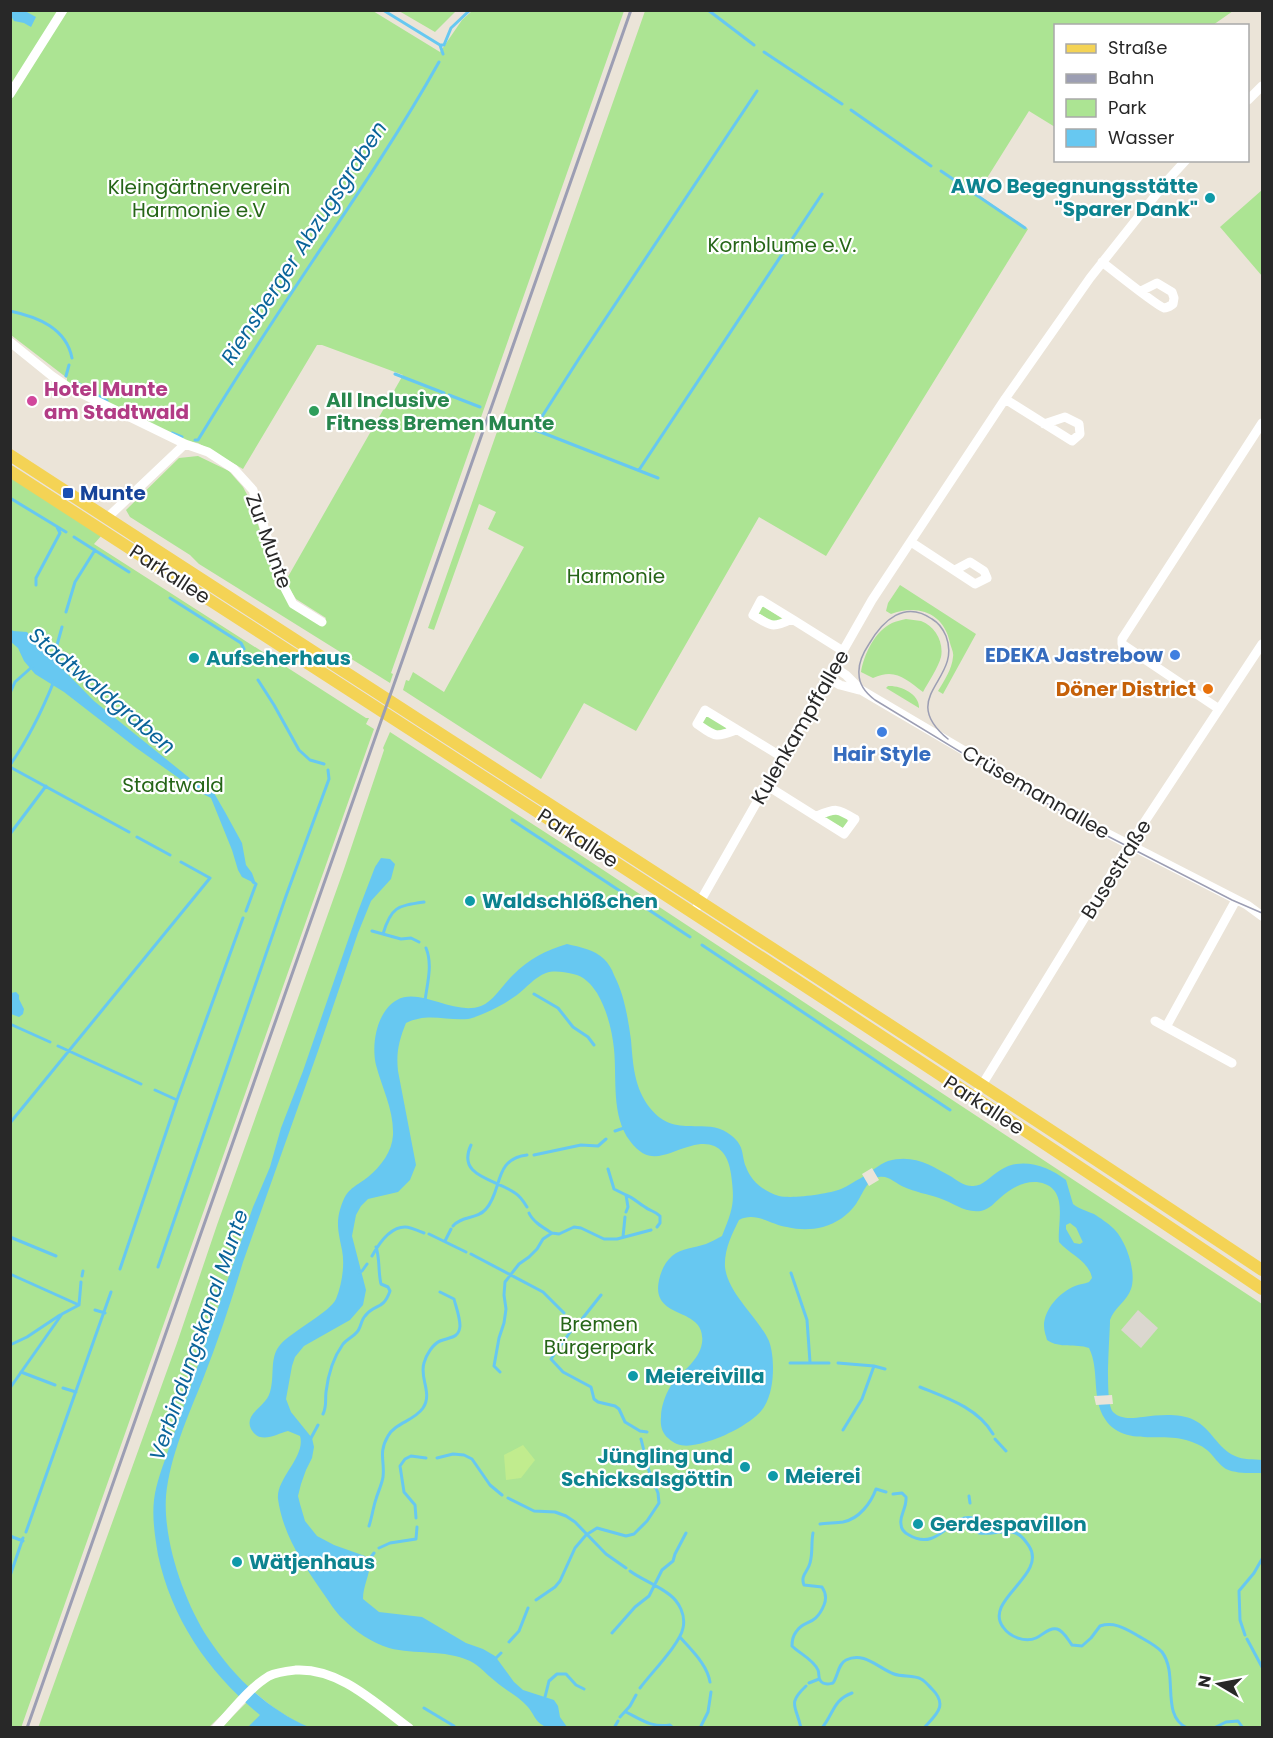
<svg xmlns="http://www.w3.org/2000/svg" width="1273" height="1738" font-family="Poppins,sans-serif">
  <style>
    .green { fill: #ace493 }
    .pitch { fill: #c1ec8e }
    .plaza { fill: #dbd7cf }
    .water { fill: #67c8f1; fill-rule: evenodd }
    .pier { fill: #ebe4d8 }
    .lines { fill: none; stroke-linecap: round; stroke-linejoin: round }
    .stream { stroke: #67c8f1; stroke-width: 3 }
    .minor { stroke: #fff; stroke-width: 9 }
    .major { stroke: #f4d355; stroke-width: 12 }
    .tram { stroke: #9c9eb3; stroke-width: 1.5 }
    .rail { stroke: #9c9eb3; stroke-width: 3 }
    .culture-dot { fill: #0f9aa8; stroke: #fff; stroke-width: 2 }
    .hotel-dot { fill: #d1479c; stroke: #fff; stroke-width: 2 }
    .leisure-dot { fill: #2e9e5b; stroke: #fff; stroke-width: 2 }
    .transit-dot { fill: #1a4fb4; stroke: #fff; stroke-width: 2 }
    .shop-dot { fill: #3f7fe0; stroke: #fff; stroke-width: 2 }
    .food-dot { fill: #e8710a; stroke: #fff; stroke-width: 2 }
    .labels { text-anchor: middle; stroke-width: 4.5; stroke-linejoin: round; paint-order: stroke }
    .culture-label { font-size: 20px; font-weight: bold; fill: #0d838f; stroke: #fff; text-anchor: start }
    .park-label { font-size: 20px; fill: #256517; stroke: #fff }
    .hotel-label { font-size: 20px; font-weight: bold; fill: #b23c85; stroke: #fff; text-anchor: start }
    .leisure-label { font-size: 20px; font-weight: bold; fill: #27864d; stroke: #fff; text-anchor: start }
    .transit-label { font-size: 20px; font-weight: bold; fill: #164399; stroke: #fff; text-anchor: start }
    .street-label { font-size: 20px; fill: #282828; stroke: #fff }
    .shop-label { font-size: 20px; font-weight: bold; fill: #366cbe; stroke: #fff; text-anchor: end }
    .food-label { font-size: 20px; font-weight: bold; fill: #c56008; stroke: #fff; text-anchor: end }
    .water-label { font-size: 21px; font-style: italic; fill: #0a649a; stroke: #fff }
  </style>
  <rect width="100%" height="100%" fill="#ebe4d8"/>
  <path class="green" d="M11 11H373L440 52 462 20 472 11H624L391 673 393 674 390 683 199 564 190 555 130 517 126 510 179 458 198 456 229 471 243 487 250 500 275 577 291 606 321 626 326 618 296 599 285 582 403 375 322 345H317L243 469 198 443 182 440 67 382V378L11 335 10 99 17 89 11 86Z
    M399 11H456L435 32Z
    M645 11H1233L1213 25 1056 26 1055 127 1029 111 977 194 1028 229 826 556 759 517 636 731 584 703 541 779 403 690 406 680 409 681 413 672 444 692 524 547 488 529 496 512 479 504 434 630 428 628Z
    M1262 190V276L1220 227Z
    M10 477 102 535 94 544 366 718H369L366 724 374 729 21 1728 10 1727Z
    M900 585 976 634 943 694 938 691C944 681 952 669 953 657 954 652 951 648 950 643 944 613 918 604 891 614L886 611 888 603Z
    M763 606 783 619 773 622 758 613 761 607Z
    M906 619C911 620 916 620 921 621 935 626 944 642 941 657 938 668 929 681 923 692 905 679 896 668 873 678L861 672C864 654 875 631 892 623 896 621 902 620 906 619Z
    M888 686C900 685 920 694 919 708L886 688Z
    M709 716 727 727 726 729 714 731 702 723 706 717Z
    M390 732 585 858 1262 1304V1727L309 1728C287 1718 267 1704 250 1688L209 1727 38 1728 177 1343 217 1225 344 869 384 750 383 748Z
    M839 813 847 819 848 822 843 828 825 818 826 815Z
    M249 1700 285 1728H221Z"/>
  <path class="pitch" d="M523 1445 535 1460 521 1478 506 1480 504 1455Z"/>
  <path class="plaza" d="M1138 1310 1158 1328 1141 1348 1121 1330Z"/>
  <path class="water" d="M11 10 25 11 36 17 31 27 24 23 14 21 11 16Z
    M11 629 13 631 27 632 31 637 33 643 54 660 94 701 197 784 214 793 225 812 242 843 246 865 252 873 256 884 242 877 238 870 232 850 211 798 197 791 135 747 64 692 35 674 24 661 18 648 11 642Z
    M381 858 390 859 395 864 391 879 371 901 358 933 318 1051 243 1262C231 1302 218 1341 203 1379 188 1416 170 1456 166 1496 163 1541 184 1601 208 1638 233 1676 267 1709 309 1727H248L260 1715C209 1673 172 1620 158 1555 155 1537 152 1518 154 1500 156 1483 163 1466 168 1451L253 1207 270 1167 281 1128 303 1071 357 914 375 867Z
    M567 944C580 947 595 950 604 959 608 963 612 969 614 975 624 994 628 1018 631 1040 633 1064 634 1088 650 1108 676 1141 707 1114 732 1136 745 1147 741 1154 746 1167 751 1181 764 1192 779 1196 793 1199 828 1194 841 1189 848 1186 855 1181 861 1178 870 1173 879 1164 888 1161 914 1154 930 1165 952 1177 957 1181 965 1186 972 1186 982 1187 991 1176 999 1171 1020 1156 1048 1166 1066 1180L1073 1204C1079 1209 1087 1211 1094 1214 1100 1218 1108 1223 1113 1228 1126 1240 1137 1272 1131 1289 1127 1301 1114 1308 1110 1320 1110 1337 1104 1402 1113 1412 1121 1420 1133 1418 1143 1417 1159 1415 1179 1413 1194 1420 1211 1428 1218 1449 1235 1456 1243 1460 1254 1459 1262 1460V1473C1251 1473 1237 1474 1226 1469 1218 1464 1214 1456 1207 1450 1201 1445 1193 1442 1186 1440 1160 1432 1123 1447 1105 1419 1091 1398 1100 1370 1089 1348 1075 1343 1060 1349 1047 1340 1046 1336 1044 1331 1044 1326 1044 1309 1060 1292 1075 1286 1080 1284 1084 1284 1089 1282L1092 1278C1089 1261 1069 1254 1059 1242 1057 1224 1068 1193 1045 1184 1029 1178 1012 1187 1000 1198 994 1203 990 1209 981 1211 963 1213 955 1203 939 1198 927 1194 915 1192 904 1187 896 1184 889 1175 879 1177 867 1179 863 1194 856 1204 848 1215 837 1223 823 1227 811 1230 799 1230 787 1227 771 1225 756 1211 739 1220 732 1234 724 1250 725 1267 728 1294 758 1317 769 1341 772 1349 773 1360 773 1368 773 1381 771 1396 764 1407 755 1422 722 1438 706 1442 692 1446 679 1449 668 1438 662 1433 660 1425 661 1417 661 1407 665 1396 670 1387 680 1372 699 1362 702 1343 707 1305 650 1322 659 1280 661 1271 665 1262 672 1256 682 1248 694 1248 706 1244 711 1242 716 1239 722 1236 733 1209 735 1203 731 1174 728 1151 715 1139 691 1146 667 1152 650 1168 630 1141 611 1116 617 1079 614 1049 612 1030 607 1010 597 993 591 984 584 976 573 974 564 972 554 970 546 973 535 977 526 988 517 995 507 1002 497 1008 485 1013 480 1015 474 1018 468 1019 446 1021 428 1012 406 1023 399 1040 396 1053 398 1071L416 1165 410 1180 398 1192 368 1199 361 1206 356 1215 352 1236 366 1290 363 1305 350 1320 304 1346 295 1357 292 1366 286 1399 291 1412 312 1438 314 1447 312 1458 306 1470 301 1484 298 1496 300 1504 305 1521 317 1536 334 1545 365 1556 370 1560C371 1573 363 1585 363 1599L379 1612 422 1617 466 1643 483 1649 495 1656 514 1682 523 1690 554 1700 558 1706 560 1717 567 1727C560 1727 551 1729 544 1726 534 1721 534 1713 527 1706 518 1696 505 1690 495 1681 486 1674 480 1666 470 1661 444 1649 415 1655 389 1648 372 1643 355 1631 343 1619 335 1612 329 1601 323 1593 303 1564 283 1535 278 1499 276 1478 306 1457 300 1436L288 1431C276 1434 260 1445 251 1429 249 1425 249 1421 251 1417 256 1408 267 1403 270 1392 275 1376 269 1358 280 1345 292 1331 329 1313 336 1299 342 1284 345 1265 342 1250 338 1230 335 1221 343 1201 349 1187 357 1186 368 1177 381 1166 392 1152 393 1135 394 1110 382 1088 376 1065 371 1044 377 1011 397 1000 420 987 454 1016 481 1006 494 1001 503 984 513 975 529 959 546 950 567 944ZM1070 1223 1079 1230 1083 1236V1242L1080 1244 1074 1243 1066 1229V1225Z
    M16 992 19 995V999L24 1009 23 1014 19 1017 11 1014V993Z"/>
  <path class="pier" d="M872 1168 879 1180 869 1186 862 1174Z
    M1112 1395 1113 1404 1096 1405 1094 1396Z"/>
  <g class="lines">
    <path class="stream" d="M383 10 440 45
      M708 10 754 45
      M440 45H444L451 28 470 10
      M440 45 443 54
      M764 52 842 104
      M851 110 931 166
      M941 171 1025 228
      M10 311C38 317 66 328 72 358
      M395 374 444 393
      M66 376 69 365
      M76 382 107 401
      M449 395 480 407
      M510 420 658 478
      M534 429 580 357 757 91
      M172 433 182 437
      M195 440H198C235 379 274 319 314 259 357 195 401 130 439 62
      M639 470 822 194
      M10 498 66 532
      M74 537 129 572
      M36 585V578L60 533 57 527
      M170 598 241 643 244 649
      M66 612 75 582 95 550
      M52 663 62 627
      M258 680 274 705 299 750 310 760 324 764
      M10 693 15 682 33 666
      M10 765C29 738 42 711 54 681
      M10 767 129 832
      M512 820 690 937
      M10 834 46 786
      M137 837 170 855
      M246 911 256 884 253 882
      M372 931 401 939 411 938 419 942
      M383 934C391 907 397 906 424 902
      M702 945 950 1110
      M534 994 558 1008 573 1027 588 1037 594 1045
      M425 1001C427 984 433 965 426 948
      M10 1024 50 1042
      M58 1046 141 1084
      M155 1090 177 1100
      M10 1123 210 878 181 862
      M615 1131 624 1128
      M471 1145C456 1177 496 1179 515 1193 520 1196 524 1202 527 1207
      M534 1155 581 1145 598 1146 606 1139
      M608 1169 614 1189 626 1195 628 1207 626 1212
      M626 1195C634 1198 638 1203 645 1207 650 1211 655 1211 660 1216V1223L657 1227
      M529 1213C533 1222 544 1228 552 1233
      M453 1226C462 1215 477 1220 486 1209 503 1190 493 1159 527 1155
      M1078 1228 1084 1241
      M429 1234 466 1252
      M10 1237 56 1256
      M623 1237 625 1217
      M445 1241 451 1229
      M471 1254 543 1292 564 1313
      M372 1256C378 1245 390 1227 405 1227 410 1227 419 1231 424 1233
      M158 1267 286 896 329 779 328 770
      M120 1269 177 1100 243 918
      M359 1272 362 1271 367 1264
      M791 1273 807 1320 810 1362
      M10 1274 79 1305
      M82 1276 83 1271
      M601 1295 582 1319 578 1321 551 1359 563 1372 591 1387 594 1399 598 1402 615 1406 619 1409 625 1422 640 1431 647 1432
      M95 1310 105 1313
      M10 1345 27 1337 60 1315
      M790 1363H829
      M838 1363 874 1366 885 1369
      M21 1372 55 1385
      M500 1372 494 1366 499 1338 504 1323 506 1309 504 1295 505 1282 519 1264 529 1257 537 1249 543 1239 552 1233 559 1234 574 1227 581 1228 604 1239H617L651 1230
      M920 1387C947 1398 978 1408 993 1434
      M10 1388 62 1314 79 1305 81 1282
      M63 1388 76 1392
      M323 1414C327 1406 325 1400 326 1392 328 1375 333 1358 343 1344 347 1339 353 1337 357 1332 361 1328 361 1320 365 1316 375 1303 383 1311 390 1291L388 1287 381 1284C378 1272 380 1258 376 1247
      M843 1430 862 1399 874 1366
      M311 1438 318 1425
      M995 1439 1006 1451
      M437 1458 453 1454 464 1455 472 1459 490 1485 502 1495
      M893 1494 902 1493 906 1497C907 1508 899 1516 901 1524 901 1529 905 1533 909 1535 939 1553 951 1512 973 1518L979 1533C992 1535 1004 1529 1016 1533 1023 1536 1025 1541 1029 1546 1048 1575 983 1600 1003 1627 1010 1637 1025 1643 1036 1638 1043 1635 1049 1627 1057 1629 1064 1631 1068 1640 1072 1645L1082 1646 1091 1638 1100 1626C1113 1622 1123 1627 1135 1634 1143 1639 1156 1645 1162 1652 1179 1675 1160 1715 1187 1728
      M969 1496 970 1503
      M508 1498 534 1511 555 1512 566 1516 575 1522 606 1554 626 1568
      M416 1518 415 1505 404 1492 400 1466 405 1459 411 1456 426 1458
      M820 1524C827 1523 836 1523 843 1522 859 1519 871 1503 876 1489L886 1492
      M369 1526C372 1517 373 1508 376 1499 378 1492 382 1484 383 1477 385 1461 378 1453 388 1436 395 1423 414 1421 423 1408 433 1393 419 1378 424 1363 426 1355 433 1344 440 1341 449 1337 459 1339 460 1326 460 1317 456 1307 454 1299L440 1292
      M26 1532 111 1292
      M813 1533C811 1543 813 1553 810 1563 808 1572 800 1575 804 1585L822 1587C826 1593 827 1598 824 1605 815 1627 804 1619 796 1632 793 1636 792 1641 792 1646 800 1654 813 1659 818 1670 820 1675 817 1680 823 1683 827 1685 829 1684 833 1683 838 1676 838 1664 846 1660 864 1651 878 1668 894 1674 902 1677 914 1675 921 1679 925 1681 929 1686 932 1689 949 1706 935 1715 924 1728
      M10 1536 23 1541
      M379 1548 390 1543 416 1539 417 1527
      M368 1561 374 1553
      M630 1571C642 1580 658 1585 670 1595 679 1602 686 1615 683 1628 680 1644 651 1673 640 1688
      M10 1576 23 1538
      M536 1600 555 1587 560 1581 575 1548 586 1535 597 1528 626 1536 634 1534 647 1521 659 1503 658 1493 649 1471 641 1439
      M612 1633 635 1607 649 1596 662 1570 673 1561 675 1554 686 1533
      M1245 1635 1240 1620 1239 1591 1254 1573 1262 1559
      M680 1637C691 1650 707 1664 710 1682
      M1247 1639 1262 1667
      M509 1642 519 1631 528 1608
      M494 1660 501 1653
      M809 1683 819 1679
      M545 1697 549 1681 557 1674H566L576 1685 584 1689
      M424 1708 454 1726
      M626 1712C642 1720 652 1728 670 1725L673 1728
      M620 1717 630 1706 636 1695
      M614 1728 618 1721
      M700 1728 708 1712 711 1692
      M801 1728C796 1705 787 1704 806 1686
      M822 1728C834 1713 833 1700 852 1693
      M1214 1728 1226 1722 1238 1721 1243 1728"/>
    <path class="minor" d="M10 94 63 10
      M1248 100 1262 86
      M1102 262C1111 269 1157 306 1164 308 1168 308 1170 306 1173 304L1174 298 1172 292 1157 283 1141 291
      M10 342 52 376 68 387 185 444 208 452 234 469 253 490 279 577 293 604 322 622
      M1005 399 1072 441 1080 434 1079 424 1065 417 1044 424
      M107 518 185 444
      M911 542 975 584 987 578 984 571 970 562 955 570
      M761 600 792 619C771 629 772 626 753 615Z
      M792 619 843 651
      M834 667 846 675 861 690 1087 823 1247 905 1262 916
      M828 678 840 685 859 690
      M1219 709 1122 644V639L1262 423
      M736 730C715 738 716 737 697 724L705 710 782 757
      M766 785 844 834 855 819C837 808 836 808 817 816
      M697 907 872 600 1005 399 1090 278 1166 182 1186 160
      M1155 1021 1166 1027
      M1232 1063 1166 1027 1236 900
      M974 1098 1128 847 1262 644
      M216 1728C232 1711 249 1688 269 1676 277 1672 287 1671 296 1670 340 1668 375 1703 409 1728"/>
    <path class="major" d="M10 455C428 727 848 994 1262 1270
      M10 471C429 742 849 1011 1262 1289"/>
    <path class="tram" d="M948 739C896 696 963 680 946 636 943 629 939 623 932 619 905 600 883 620 869 644 863 653 858 663 859 674 859 685 867 694 875 700L1028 793 1084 824 1232 900 1262 913"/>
    <path class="rail" d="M27 1728 631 10"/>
  </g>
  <g class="culture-dot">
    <circle cx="1210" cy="198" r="6"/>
    <circle cx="194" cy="658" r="6"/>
    <circle cx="470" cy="901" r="6"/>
    <circle cx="633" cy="1376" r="6"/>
    <circle cx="745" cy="1467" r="6"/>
    <circle cx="773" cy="1476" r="6"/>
    <circle cx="918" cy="1524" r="6"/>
    <circle cx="237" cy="1562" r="6"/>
  </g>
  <circle class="hotel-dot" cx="32" cy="401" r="6"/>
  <circle class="leisure-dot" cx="314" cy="411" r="6"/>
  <rect class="transit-dot" x="62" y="487" width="12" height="12" rx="3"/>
  <g class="shop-dot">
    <circle cx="1175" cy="655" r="6"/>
    <circle cx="882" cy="732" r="6"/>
  </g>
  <circle class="food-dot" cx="1208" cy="689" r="6"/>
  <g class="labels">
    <g class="culture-label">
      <text x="1198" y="193" text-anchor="end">AWO Begegnungsstätte<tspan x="1198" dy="23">"Sparer Dank"</tspan></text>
      <text x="206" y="665">Aufseherhaus</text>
      <text x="482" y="908">Waldschlößchen</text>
      <text x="645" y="1383">Meiereivilla</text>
      <text x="733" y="1463" text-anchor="end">Jüngling und<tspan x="733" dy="23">Schicksalsgöttin</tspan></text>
      <text x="785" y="1483">Meierei</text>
      <text x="930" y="1531">Gerdespavillon</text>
      <text x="249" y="1569">Wätjenhaus</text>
    </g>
    <g class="park-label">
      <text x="199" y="194">Kleingärtnerverein<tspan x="199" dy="23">Harmonie e.V</tspan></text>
      <text x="782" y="252">Kornblume e.V.</text>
      <text x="616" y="583">Harmonie</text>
      <text x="173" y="792">Stadtwald</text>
      <text x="599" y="1331">Bremen<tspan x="599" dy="23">Bürgerpark</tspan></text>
    </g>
    <g class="hotel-label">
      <text x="44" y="396">Hotel Munte<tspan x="44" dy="23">am Stadtwald</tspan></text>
    </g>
    <g class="leisure-label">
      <text x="326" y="407">All Inclusive<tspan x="326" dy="23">Fitness Bremen Munte</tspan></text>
    </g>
    <g class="transit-label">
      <text x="80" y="500">Munte</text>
    </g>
    <g class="street-label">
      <text transform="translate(269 541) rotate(70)" y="7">Zur Munte</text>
      <text transform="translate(170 574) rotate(33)" y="7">Parkallee</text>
      <text transform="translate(800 727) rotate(-60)" y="7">Kulenkampffallee</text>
      <text transform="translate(1036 792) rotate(30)" y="7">Crüsemannallee</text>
      <text transform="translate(578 838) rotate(33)" y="7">Parkallee</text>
      <text transform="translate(1116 869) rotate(-58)" y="7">Busestraße</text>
      <text transform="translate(984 1105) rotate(33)" y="7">Parkallee</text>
    </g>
    <g class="shop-label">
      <text x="1163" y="662">EDEKA Jastrebow</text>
      <text x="882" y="761" text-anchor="middle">Hair Style</text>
    </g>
    <g class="food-label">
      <text x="1196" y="696">Döner District</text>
    </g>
    <g class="water-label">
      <text transform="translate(304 243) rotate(-57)" y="7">Riensberger Abzugsgraben</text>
      <text transform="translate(102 691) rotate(40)" y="7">Stadtwaldgraben</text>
      <text transform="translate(199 1335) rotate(-71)" y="7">Verbindungskanal Munte</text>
    </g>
  </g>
  <rect width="1273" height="1738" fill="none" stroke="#282828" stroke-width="24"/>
  <rect x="1054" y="24" width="195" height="138" fill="#ffffff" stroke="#a9a9a9" stroke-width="1.5"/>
  <rect x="1066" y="44" width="30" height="9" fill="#f4d355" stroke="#a9a9a9" stroke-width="1.5"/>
  <text x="1108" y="54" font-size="18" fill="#282828">Straße</text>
  <rect x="1066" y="74" width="30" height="9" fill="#9c9eb3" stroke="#a9a9a9" stroke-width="1.5"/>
  <text x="1108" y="84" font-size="18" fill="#282828">Bahn</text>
  <rect x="1066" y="99" width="30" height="18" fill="#ace493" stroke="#a9a9a9" stroke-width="1.5"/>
  <text x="1108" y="114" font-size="18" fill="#282828">Park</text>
  <rect x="1066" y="129" width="30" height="18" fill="#67c8f1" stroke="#a9a9a9" stroke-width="1.5"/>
  <text x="1108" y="144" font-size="18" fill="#282828">Wasser</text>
  <g transform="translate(1219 1684) rotate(280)" stroke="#ffffff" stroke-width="4.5" paint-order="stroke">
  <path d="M0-4.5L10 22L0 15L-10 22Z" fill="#282828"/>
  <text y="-9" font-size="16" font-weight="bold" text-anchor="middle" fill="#282828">N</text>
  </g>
</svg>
